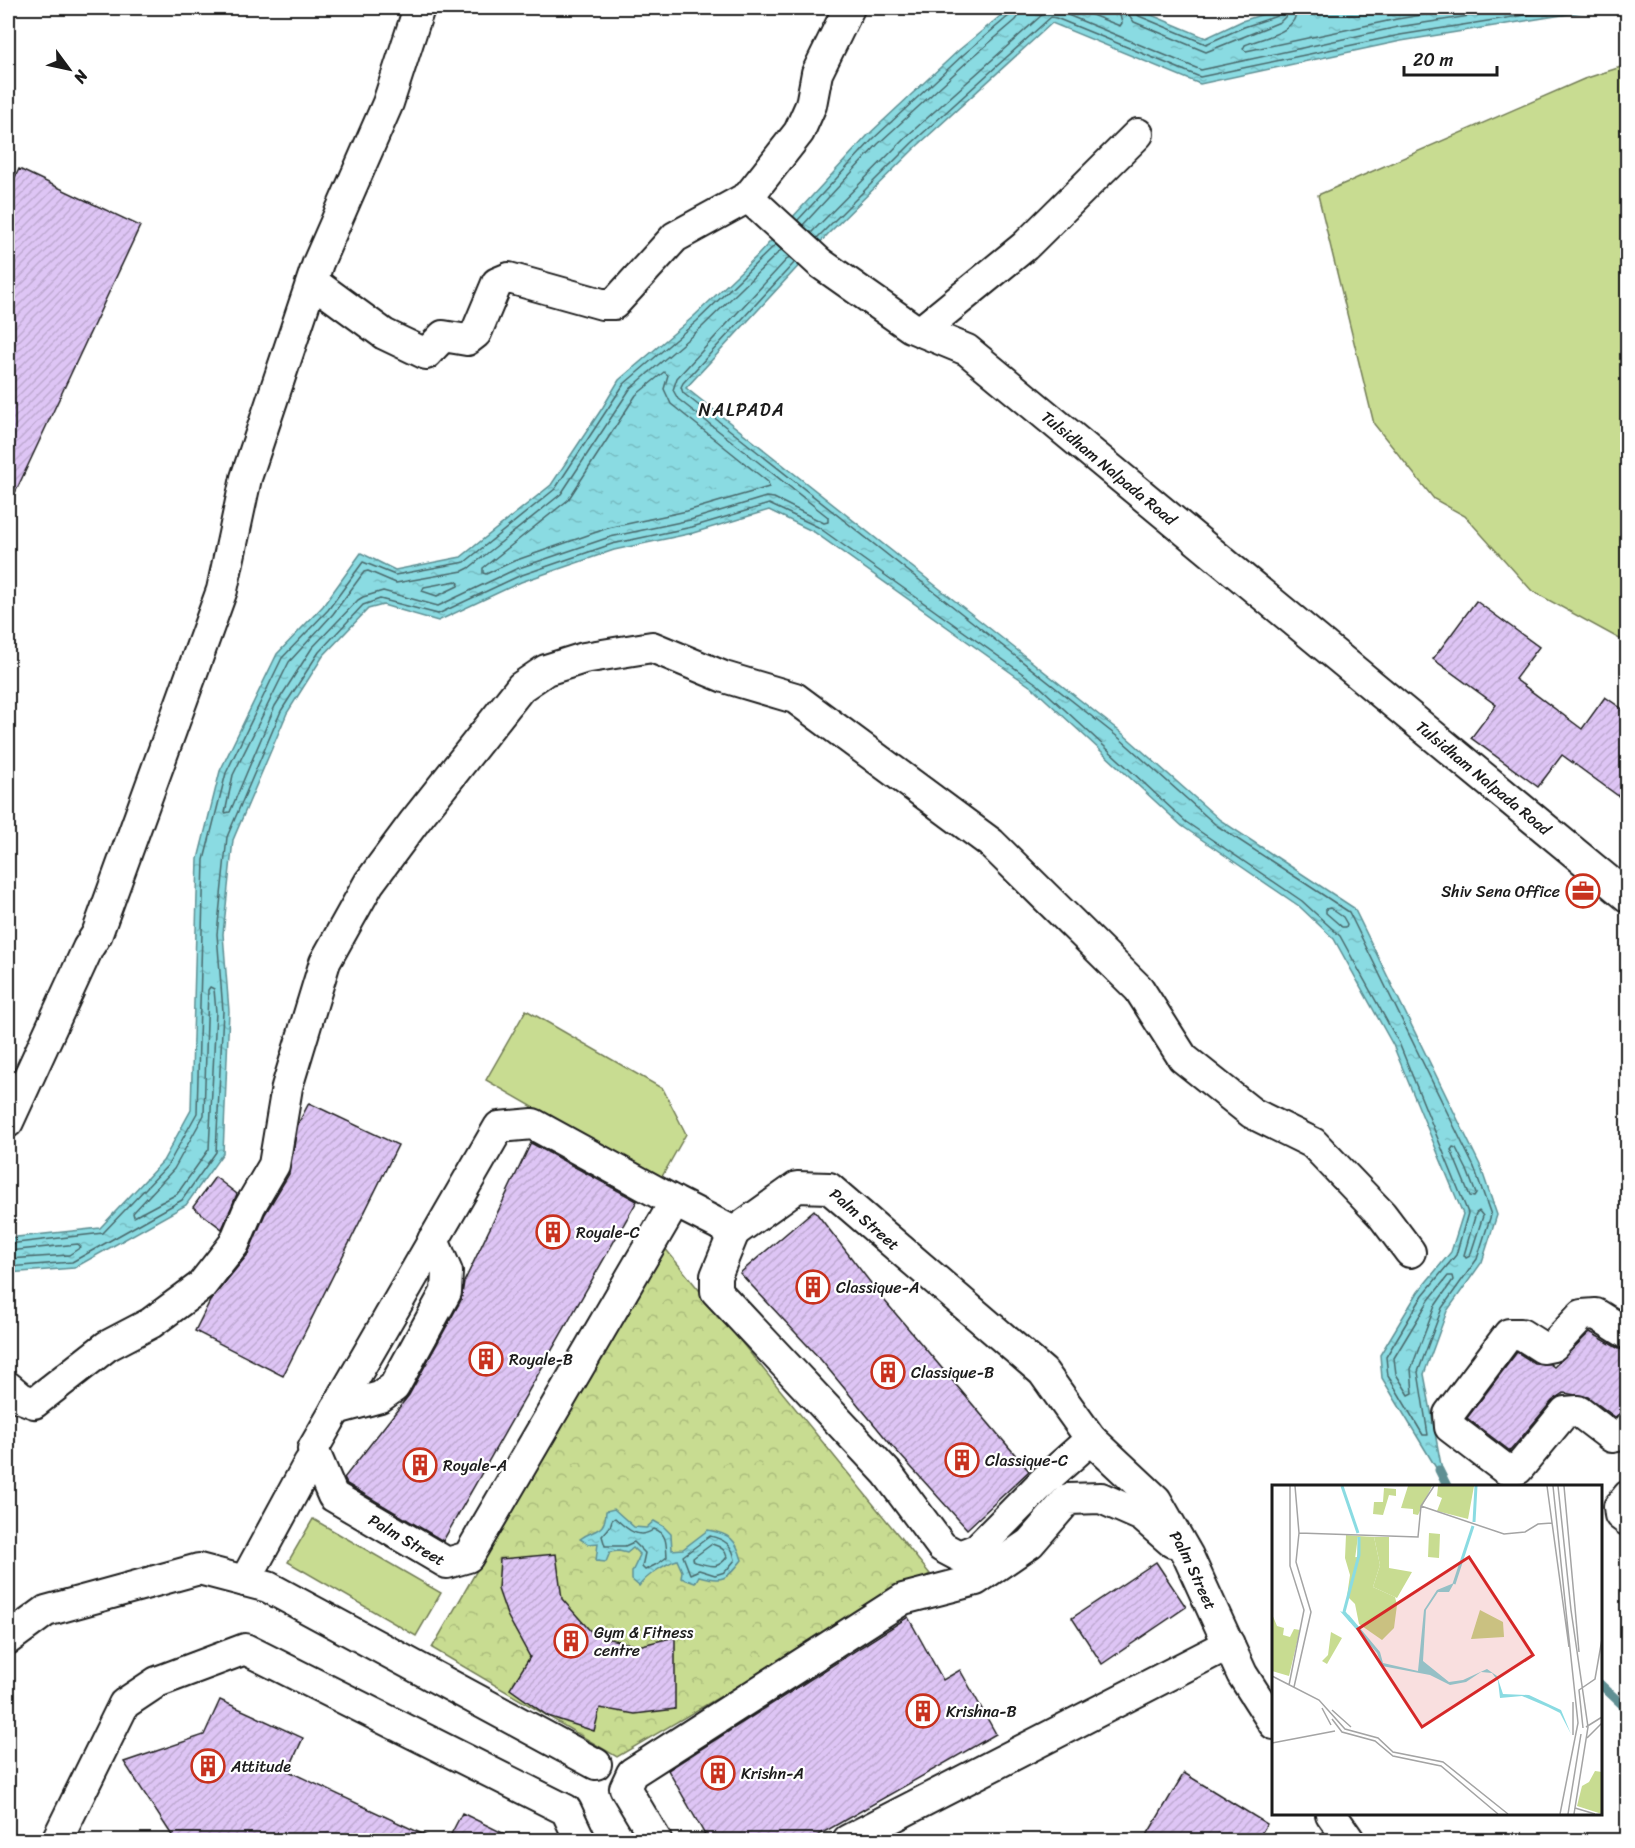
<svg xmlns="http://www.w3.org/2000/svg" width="1635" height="1848" font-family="Sriracha,sans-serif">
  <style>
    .green { fill: #c8dc91; stroke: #727c56; stroke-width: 1.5 }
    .park { fill: url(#park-crowns); stroke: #727c56; stroke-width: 1.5 }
    .water { fill: url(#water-ripples); stroke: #5e8f93; stroke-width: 1.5 }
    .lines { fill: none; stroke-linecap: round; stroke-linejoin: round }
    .shore { stroke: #48686b; stroke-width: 1.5 }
    .stream { stroke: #5e8f93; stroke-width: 9 }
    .building { fill: url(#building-hatch); stroke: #1c1c1c; stroke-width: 1.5 }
    .minor-casing { stroke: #1c1c1c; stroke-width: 34 }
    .minor { stroke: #fff; stroke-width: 30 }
    .labels { text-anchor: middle; stroke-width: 4.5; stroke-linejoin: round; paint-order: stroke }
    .street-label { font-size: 16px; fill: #1c1c1c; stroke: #fff }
    .poi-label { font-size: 16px; fill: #1c1c1c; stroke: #fff; text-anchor: start }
    .neighbourhood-label { font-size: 18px; letter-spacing: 1.5px; fill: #1c1c1c; stroke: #fff }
    .inset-river { fill: none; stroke: #8adbe2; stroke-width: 3 }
    .inset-road { fill: none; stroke: #a4a4a4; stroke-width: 1.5 }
    .view { fill: #d62828; fill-opacity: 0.15; stroke: #d62828; stroke-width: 3 }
    .inset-edge { fill: none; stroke: #1c1c1c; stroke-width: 3 }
  </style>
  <defs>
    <pattern id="park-crowns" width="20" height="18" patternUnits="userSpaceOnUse" patternTransform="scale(1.5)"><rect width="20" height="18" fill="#c8dc91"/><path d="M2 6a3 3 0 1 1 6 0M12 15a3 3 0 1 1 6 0" fill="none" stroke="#abbc7c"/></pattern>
    <pattern id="water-ripples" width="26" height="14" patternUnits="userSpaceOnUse" patternTransform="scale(1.5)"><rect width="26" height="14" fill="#8adbe2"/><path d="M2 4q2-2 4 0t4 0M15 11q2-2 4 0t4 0" fill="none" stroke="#76bbc1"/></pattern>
    <pattern id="building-hatch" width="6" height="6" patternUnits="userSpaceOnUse" patternTransform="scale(1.5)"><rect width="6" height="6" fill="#dec5f5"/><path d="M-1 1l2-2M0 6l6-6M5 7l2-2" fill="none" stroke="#bea9d1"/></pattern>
  </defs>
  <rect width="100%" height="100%" fill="#fff"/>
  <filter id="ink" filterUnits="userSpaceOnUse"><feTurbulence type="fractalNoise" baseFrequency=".0167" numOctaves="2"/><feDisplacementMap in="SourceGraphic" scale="12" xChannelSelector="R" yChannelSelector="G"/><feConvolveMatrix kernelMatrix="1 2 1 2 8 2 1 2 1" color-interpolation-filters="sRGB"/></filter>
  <g filter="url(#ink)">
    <path class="green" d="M1627 65H1628L1627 643 1532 591 1465 516 1434 499 1374 424 1318 195 1584 79Z
      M526 1010 663 1089 686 1134 660 1180 486 1080Z
      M313 1519 441 1593 416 1636 288 1562Z"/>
    <path class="park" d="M664 1247 930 1574 617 1757 432 1648Z"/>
    <path class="water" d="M1010 8H1135L1206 38 1242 21 1282 8H1606L1401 41 1200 84 1052 23 916 147 828 234 686 388 1123 734 1220 820 1354 908 1480 1165 1497 1215 1482 1262 1447 1311 1424 1374 1444 1481 1382 1378 1380 1355 1418 1292 1451 1252 1463 1214 1393 1045 1334 939 1299 906 1182 826 1034 689 814 532 769 510 693 533 614 550 521 582 438 621 383 605 368 609 323 656 287 713 233 840 223 934 229 1011 223 1153 186 1205 74 1268 8 1273V1238L100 1228 163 1161 191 1110 198 859 220 771 277 654 323 606 361 553 395 570 461 557 551 485 603 407 619 380 693 317 757 256 868 135 959 50Z
      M614 1509 634 1527 646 1528 654 1521 663 1526 671 1534 672 1550 683 1549 708 1530C730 1534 736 1539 742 1560 727 1579 723 1583 699 1576L695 1583 681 1578 682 1571 677 1560C665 1564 646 1576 639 1586L632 1580V1572L640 1555 633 1548 627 1553 619 1551 610 1552 606 1562 596 1561 598 1543 588 1544 580 1539C595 1528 605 1534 606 1511Z"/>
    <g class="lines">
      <path class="shore" d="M1074 8 1120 26 1122 23 1118 8
        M1127 8 1129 15 1134 22 1206 52 1280 22 1286 16 1288 8
        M1135 8V12L1139 16 1206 44 1244 27 1277 16 1280 12 1281 8
        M1297 8C1296 35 1264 36 1245 45L1243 49 1246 51 1397 19 1465 8
        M798 220 873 139 963 55 1011 14 1013 8
        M803 225 878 144 968 61 1016 20 1020 14 1021 8
        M811 233 906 137 1043 14 1050 10 1058 11 1201 70 1398 27 1521 8
        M817 238 912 143 1051 17 1056 18 1200 77 1400 35 1569 8
        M781 250 702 327 630 389 561 494 469 568 463 571 396 583 368 571 364 572 333 614 289 662 233 775 225 813 230 812 275 706 312 648 358 600 363 597 383 591 438 606 516 569 610 537 690 520 766 497 774 498 824 523 828 522V517L678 399 673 390 677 378 789 257
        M664 372 668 375 664 389 671 404 768 482 769 487 687 511 608 528 514 561 486 574 483 573V568L568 500 636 395Z
        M456 581 459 583 458 586 437 596 422 591 424 587Z
        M1330 908 1343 917 1347 924 1346 927H1342L1326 913V909Z
        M210 987 214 989 216 1012 209 1149 177 1194 134 1217 133 1213 174 1169 204 1115 208 990Z
        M1453 1147 1456 1148 1467 1170 1476 1194 1474 1197 1470 1196 1451 1150Z
        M1479 1211 1483 1216 1470 1256 1466 1258 1464 1255 1476 1213Z
        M8 1244 103 1233 168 1165 197 1113 204 860 226 773 282 658 328 610 363 562 395 575 465 562 555 489 624 384 697 321 775 245
        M8 1251 78 1244 81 1247 69 1255 8 1259
        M8 1267 72 1262 182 1200 216 1152 223 1011 217 934 227 837 281 711 319 652 363 605 380 599 438 614 519 576 612 544 692 527 769 504 818 527 1037 684 1186 822 1302 901 1340 936 1399 1043 1468 1213 1456 1255 1423 1295 1386 1357 1388 1376 1423 1435H1428L1418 1372 1442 1308 1477 1259 1491 1215 1474 1167 1349 912 1216 825 1119 738 683 393 681 387 683 383 795 262
        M1448 1276H1452L1453 1280 1435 1306 1411 1369 1413 1393 1409 1395 1396 1374 1394 1358 1429 1300Z
        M615 1518C627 1529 639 1541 654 1529 668 1533 666 1546 667 1557L659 1563 645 1570 642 1567 645 1553 634 1542 625 1546H605L602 1536 610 1527 612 1520Z
        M710 1536C724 1539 733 1545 735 1560L725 1572 715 1575 699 1570 690 1574 683 1556Z
        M712 1544C719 1546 726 1550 727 1557 716 1572 708 1564 694 1562L693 1558Z"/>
      <path class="stream" d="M1439 1470 1447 1486
        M1600 1684 1628 1710"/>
    </g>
    <path class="building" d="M19 169 140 226 8 508V192Z
      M1476 601 1539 647 1515 679 1582 729 1605 697 1628 713V803L1562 755 1538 787 1471 738 1496 705 1433 659Z
      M309 1103 398 1145 283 1376 195 1331 210 1301 248 1254 265 1214 289 1174 298 1124Z
      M531 1143 637 1201 443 1541 347 1484 344 1478 409 1395 461 1300 464 1282Z
      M215 1177 237 1194 222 1229 193 1207Z
      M814 1210 884 1300 1029 1471 967 1529 892 1446 821 1360 740 1273Z
      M1590 1332 1619 1349 1628 1351V1411L1622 1412 1615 1417 1588 1397 1564 1393 1552 1401 1510 1451 1467 1418 1517 1352 1534 1363 1550 1364 1554 1367Z
      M556 1554 562 1599 594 1635 638 1646 675 1637V1709L635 1714 600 1708 594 1731 548 1716 510 1689 530 1657 507 1615 498 1589 500 1559Z
      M1156 1562 1186 1607 1102 1664 1072 1618Z
      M908 1617 943 1680 960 1670 996 1734 810 1840H708L668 1770Z
      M220 1700 303 1738 288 1771 435 1840H175L124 1762 204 1735Z
      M1184 1773 1267 1824 1257 1840H1144Z
      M462 1813 517 1840H448Z"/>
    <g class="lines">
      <defs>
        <g id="minor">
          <path id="s1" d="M748 197 820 263 911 327 967 350 1628 897"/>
          <path d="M313 282 384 334 426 354 443 336 467 340 476 333 497 283 509 278 602 304H614L675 237 748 197 799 132 811 105 817 73 849 8"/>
          <path d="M921 331 1025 246 1138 134"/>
          <path d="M8 1122 88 948 97 934 222 590 246 478 318 263 388 103 419 8"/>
          <path id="s2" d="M675 1202 533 1124 499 1127 313 1449 333 1496 447 1563 468 1557 675 1202 734 1232 797 1187 829 1188 1043 1372 1091 1439 1156 1500 1188 1556 1242 1674 1274 1724"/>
          <path d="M734 1232 716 1276V1291L887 1473 942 1547 959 1556 977 1549 1046 1479 1091 1439"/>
          <path d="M1628 1334 1596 1314 1582 1315 1553 1346 1543 1348 1521 1334H1509L1449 1414 1450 1427 1505 1469H1518L1565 1412 1578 1411 1612 1437 1622 1435 1628 1428"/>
          <path d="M8 1387 21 1398 34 1403 107 1346 151 1323 201 1286 234 1244 250 1206 274 1165 287 1087 325 962 369 883 415 821 521 687 546 670 584 658 652 647 724 677 795 698 991 843 1139 989 1183 1058 1252 1113 1313 1143 1382 1215 1410 1252"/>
          <path d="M336 1409 380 1397 394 1387 446 1292 447 1272 433 1240"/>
          <path d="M1628 1496 1619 1507 1620 1515 1628 1521"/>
          <path d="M245 1581 309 1463"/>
          <path d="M8 1639 46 1611 199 1569 268 1587 596 1764"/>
          <path d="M1331 1814 1349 1840"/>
          <path d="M57 1840 124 1704 157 1682 245 1649 566 1810 580 1840"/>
          <path d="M656 1840 625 1788 632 1773 903 1599 976 1580 1030 1543 1068 1499 1101 1498 1142 1516 1172 1542"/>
          <path d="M848 1840 1229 1644"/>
        </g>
      </defs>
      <use href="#minor" class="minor-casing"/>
      <use href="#minor" class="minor"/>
    </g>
  </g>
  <defs>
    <symbol id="office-ring" viewBox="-11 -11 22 22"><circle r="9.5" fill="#fff" stroke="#c8321e" stroke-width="1.5"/><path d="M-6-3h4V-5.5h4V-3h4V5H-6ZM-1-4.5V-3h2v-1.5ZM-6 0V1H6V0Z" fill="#c8321e"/></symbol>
    <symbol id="building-ring" viewBox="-11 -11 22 22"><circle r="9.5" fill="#fff" stroke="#c8321e" stroke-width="1.5"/><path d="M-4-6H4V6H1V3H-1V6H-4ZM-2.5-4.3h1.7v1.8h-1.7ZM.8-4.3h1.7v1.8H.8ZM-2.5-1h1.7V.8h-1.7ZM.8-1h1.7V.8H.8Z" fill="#c8321e"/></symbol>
  </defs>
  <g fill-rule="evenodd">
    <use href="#office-ring" x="1564" y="872" width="38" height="38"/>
    <use href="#building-ring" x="534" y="1213" width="38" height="38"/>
    <use href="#building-ring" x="794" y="1268" width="38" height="38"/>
    <use href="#building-ring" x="467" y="1340" width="38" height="38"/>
    <use href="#building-ring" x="869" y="1353" width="38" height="38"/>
    <use href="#building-ring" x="943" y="1441" width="38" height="38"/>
    <use href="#building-ring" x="401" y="1446" width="38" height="38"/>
    <use href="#building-ring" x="552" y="1622" width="38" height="38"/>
    <use href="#building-ring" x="904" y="1692" width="38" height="38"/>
    <use href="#building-ring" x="189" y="1747" width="38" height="38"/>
    <use href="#building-ring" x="699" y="1754" width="38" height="38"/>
  </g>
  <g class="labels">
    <g class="street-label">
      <text dy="6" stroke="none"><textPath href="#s1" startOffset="454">Tulsidham Nalpada Road</textPath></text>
      <text dy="6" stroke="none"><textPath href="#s1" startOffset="940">Tulsidham Nalpada Road</textPath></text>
      <text dy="6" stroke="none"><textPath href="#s2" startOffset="1407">Palm Street</textPath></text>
      <text dy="6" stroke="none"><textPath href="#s2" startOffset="705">Palm Street</textPath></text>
      <text dy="6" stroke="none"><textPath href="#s2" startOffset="1893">Palm Street</textPath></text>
    </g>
    <g class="poi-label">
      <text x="1560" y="897" text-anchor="end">Shiv Sena Office</text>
      <text x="576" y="1238">Royale-C</text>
      <text x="836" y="1293">Classique-A</text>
      <text x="509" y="1365">Royale-B</text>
      <text x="911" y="1378">Classique-B</text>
      <text x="985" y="1466">Classique-C</text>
      <text x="443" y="1471">Royale-A</text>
      <text x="594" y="1638">Gym &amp; Fitness<tspan x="594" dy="18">centre</tspan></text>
      <text x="946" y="1717">Krishna-B</text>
      <text x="231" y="1772">Attitude</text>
      <text x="741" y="1779">Krishn-A</text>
    </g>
    <g class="neighbourhood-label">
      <text x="742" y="416">NALPADA</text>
    </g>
  </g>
  <g transform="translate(1272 1485)">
    <rect width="330" height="330" fill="#fff"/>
    <path d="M136 1H160L146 30 141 29V24L129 23ZM157 48 168 49 167 73 156 72ZM86 51 102 52 108 80 101 102 123 112 125 120 122 143 110 155 87 139 83 119 75 111 78 90 73 73 85 72Z" fill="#c8dc91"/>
    <path d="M166 1H202L196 34 165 26 170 13 165 11ZM102 52H117V83L140 87 125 113 101 102 108 80ZM0 129 5 141 12 143 11 150 18 152 22 144 28 145 17 191 0 186ZM323 286 330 287V329L305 321 310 301 317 297Z" fill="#c8dc91"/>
    <path d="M112 3 124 4V11L117 10 111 30 101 29 102 17H111ZM74 50 86 51 83 74 73 73ZM208 125 231 137 232 152 199 154ZM59 147 70 153 55 179 50 176 56 170Z" fill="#c8dc91"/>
    <path d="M182 98 177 107H166L154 125 151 176 177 197 191 195 215 184 225 191 231 209 257 210 289 225 299 249 288 228 276 222 250 211 228 213 226 196 220 188 209 187 194 197 178 200 158 190 110 181 105 168 68 126 77 130 108 167 111 178 146 186 152 125 165 105Z" fill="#8adbe2"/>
    <path class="inset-river" d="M70 1 86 48M202 37 204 1M182 99 201 41M79 136 72 127 87 70V52"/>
    <path class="inset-road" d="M275 1 297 162M281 1 294 126M286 1 299 125M292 1 307 167M149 21 232 49 253 47 266 39 280 38M27 48 146 52 149 21 162 1M299 125 316 242 302 329M0 191 47 215 73 244 106 253 121 267 171 277 236 329M17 200 32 125 18 81V1M22 202 39 127 24 77 27 48 23 1M301 217V250M50 223 59 240M60 225 79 242M60 234 70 247 103 256 121 271 169 281 226 329M314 242 330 232M311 243 307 205 323 194 330 154M315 253 330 238M0 258 63 246M303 323 323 329M288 329 306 238 294 126M296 329 309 249"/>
    <path class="view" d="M197 72 261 170 150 242 86 144Z"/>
    <rect width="330" height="330" class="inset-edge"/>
  </g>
  <rect width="1635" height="1848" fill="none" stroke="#fff" stroke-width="30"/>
  <rect x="15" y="15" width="1605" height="1818" fill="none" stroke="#1c1c1c" stroke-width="2" filter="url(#ink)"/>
  <g transform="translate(69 69) rotate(123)" stroke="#ffffff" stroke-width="4.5" paint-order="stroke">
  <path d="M0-4.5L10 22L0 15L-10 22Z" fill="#1c1c1c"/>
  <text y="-9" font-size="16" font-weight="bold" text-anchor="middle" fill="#1c1c1c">N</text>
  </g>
  <path d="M1404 66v9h93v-9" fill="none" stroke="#1c1c1c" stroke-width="3"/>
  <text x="1413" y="66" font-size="18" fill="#1c1c1c" stroke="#ffffff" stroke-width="4.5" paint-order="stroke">20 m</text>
</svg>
